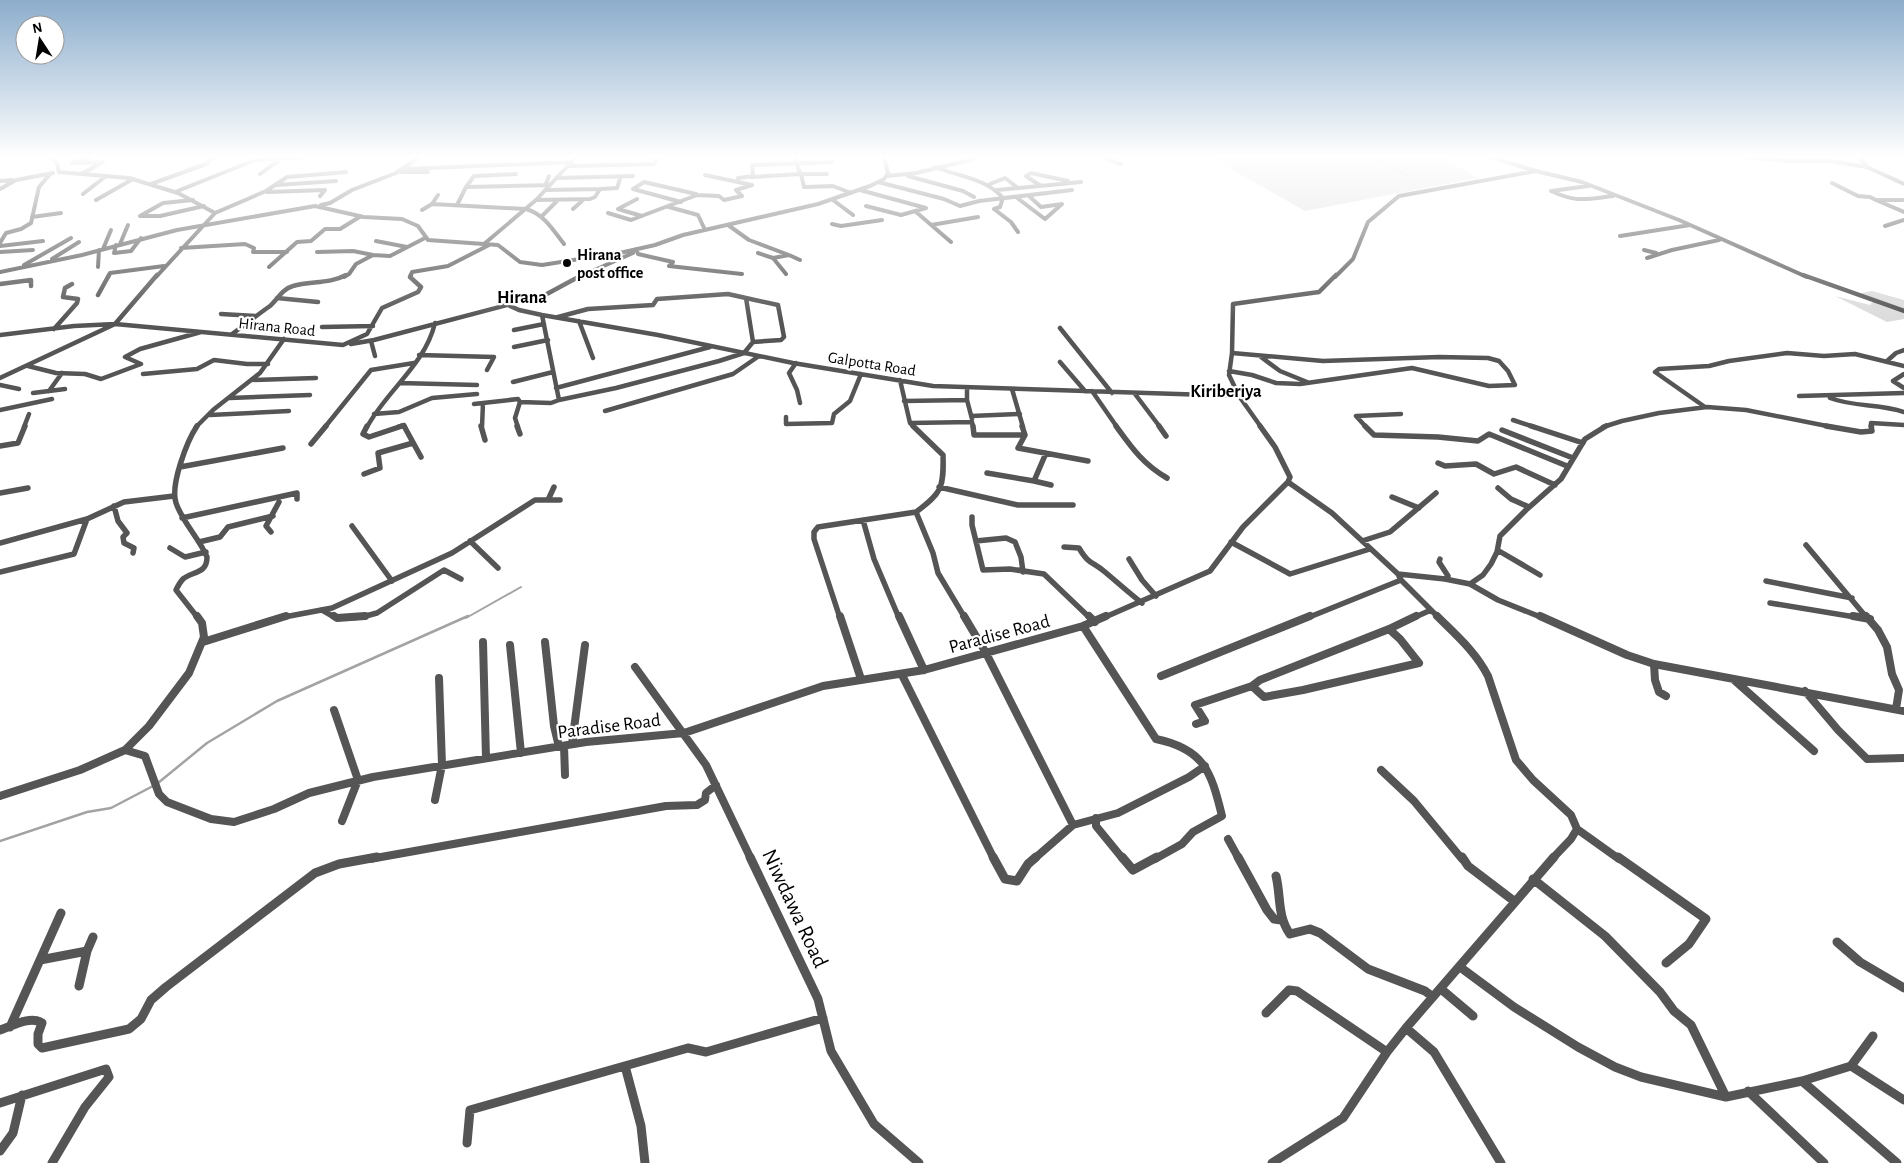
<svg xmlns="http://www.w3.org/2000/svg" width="1904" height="1163" font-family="'Alegreya Sans',sans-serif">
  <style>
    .green { fill: #dcdcdc }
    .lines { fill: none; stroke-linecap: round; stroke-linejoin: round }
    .stream-far2 { stroke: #a3a3a3; stroke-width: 1 }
    .stream-far1 { stroke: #a3a3a3; stroke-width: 2 }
    .stream { stroke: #a3a3a3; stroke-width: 2.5 }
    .minor-far4 { stroke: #555; stroke-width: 4 }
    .minor-far3 { stroke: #555; stroke-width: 4.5 }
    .minor-far2 { stroke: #555; stroke-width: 5.5 }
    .minor-far1 { stroke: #555; stroke-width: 8 }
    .minor { stroke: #555; stroke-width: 9 }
    .poi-dot { fill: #000; stroke: #fff; stroke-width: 2 }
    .labels { text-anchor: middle; stroke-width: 4.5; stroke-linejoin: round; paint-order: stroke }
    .far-poi-label { font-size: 16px; font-weight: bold; fill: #000; stroke: #fff; text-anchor: start }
    .far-street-label { font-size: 16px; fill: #000; stroke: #fff }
    .far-quarter-label { font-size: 18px; font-weight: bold; fill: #000; stroke: #fff }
    .street-label { font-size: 19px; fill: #000; stroke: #fff }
    .near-street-label { font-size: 22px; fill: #000; stroke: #fff }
  </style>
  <rect width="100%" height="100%" fill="#fff"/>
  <path class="green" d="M1210 157H1442L1478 178 1305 211Z
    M1872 291 1904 300V310L1856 294Z
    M1835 296 1870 305 1873 301 1904 312V319L1887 322Z"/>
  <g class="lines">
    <path class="stream-far2" d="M1377 157 1407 175"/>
    <path class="stream-far1" d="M466 618 521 587"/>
    <path class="stream" d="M158 783 207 743 277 701 468 616
      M0 841 87 812 111 808 153 786"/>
    <path class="minor-far4" d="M52 157 57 164 59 172 129 178 178 193 215 213 156 277
      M795 157 800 174H827
      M1102 157 1121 164
      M1743 157 1790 161H1831L1867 167 1904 184
      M1864 157 1861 159 1867 167
      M568 166 654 164 657 157
      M936 167C959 177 986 178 1003 198L1000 207 994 209 1011 222 1018 232
      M403 169 572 162
      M1536 171 1582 182 1679 220 1807 277
      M402 172H428
      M83 173 103 162 72 163 92 157
      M260 174 278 161
      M516 174 474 176 466 187 550 185
      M886 176 916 173 974 159
      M908 176 963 191 974 197
      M751 177 801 174 804 187 833 186 851 193
      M556 178 633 176
      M738 178 753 176 752 165 832 162
      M0 181 12 180
      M878 182 944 199 960 206 979 201 1072 190
      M1832 183 1858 196 1870 197 1876 200
      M151 184 206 164 214 157
      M546 184 549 176
      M990 184 1005 178 1018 188
      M276 185 336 181
      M1041 186 1026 176 1031 173 1068 181
      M1588 186 1551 191C1577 203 1586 199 1613 196
      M0 189 16 180 53 173
      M600 189 617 188 621 176
      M860 190 926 208 901 215 866 206
      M997 190 1081 182
      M175 192 255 160 305 157
      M267 192 325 190 320 196
      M83 194 106 176
      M1016 197 1045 219 1062 204 1041 207 1029 196
      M637 199 618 209 642 216
      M96 200 133 179
      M193 200 163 203 140 216H160L204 206
      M536 200 590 199 595 197 600 189 545 190
      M833 200 853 215
      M1904 200H1876L1904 212
      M681 202 633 189 644 182 696 194
      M432 204 438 195
      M321 205 330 203 352 190 396 173 419 157
      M457 205 466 187
      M669 207 698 215 705 230
      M573 209 582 201
      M422 210 432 204 526 209C544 214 553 230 564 244
      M915 211 951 242
      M215 213 266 191 287 177 346 172
      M608 213 631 220 697 195 719 196 724 200 742 196 736 190 752 185 705 175
      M542 216 558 200
      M32 217 61 213
      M832 224 841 226 882 220
      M728 225 749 240 789 255
      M931 225 978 217
      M1885 226 1904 220
      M1620 236 1690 225
      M376 241 407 247
      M0 243 6 233 21 229 31 223 39 187 51 173
      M120 244 128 225
      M484 244 536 200 576 157
      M116 245 114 253 131 251 141 238
      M0 246 43 241
      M181 248 245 244 254 248 253 252H287
      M103 249 111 230
      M636 249 638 254 673 262 669 266 742 274
      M1644 250 1656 253
      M0 252 33 250
      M317 252 353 251 373 255
      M758 253 773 258 786 274
      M773 258 789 255 800 260
      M1647 258 1672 250 1719 240
      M52 259 79 242
      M24 265 71 238
      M98 267 99 250
      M269 267 297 242 311 241 325 229H340L361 216
      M0 272 82 255 177 230 315 206 364 217 402 219 418 226 428 240 498 245 520 262 542 265 624 252 655 245 683 235 818 204 870 186 884 179 888 173 884 157
      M108 277 110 273 164 266
      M344 277 349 274 356 264 373 255 390 256 425 238
      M410 277 412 272 448 266 489 245
      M579 277 633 253
      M1335 277 1353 259 1368 222 1399 196 1536 171 1491 157"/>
    <path class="minor-far3" d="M1803 275 1904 311
      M0 284 31 280V286
      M98 295 109 275
      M277 298 318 302
      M746 298 778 305 784 337 781 340 753 342Z
      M506 304 519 310 542 315 658 335 793 363 933 386 1239 396
      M221 314 256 316
      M542 315 559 400 616 388 719 361 744 353 753 342
      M558 317 588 309 653 305 657 299 728 294 746 298
      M579 321 593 358
      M322 327 373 326
      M1060 328 1112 393
      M54 329 77 303 78 299 63 297 65 288 72 284
      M514 330 544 324
      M232 334C245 325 257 315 270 306 278 299 282 289 293 286 310 281 330 284 346 275
      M0 335 74 326 115 324 343 345 367 334 382 308 418 292 421 287 410 277 411 275
      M371 341 375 356
      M351 344 374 340 545 295 582 275
      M514 347 548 340
      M419 355 494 357 487 370
      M1261 357 1280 371 1307 382
      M1887 361 1896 353 1904 350
      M1060 362 1085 391
      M796 363 789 373 797 390 800 403
      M28 366 56 373 85 374 101 379 141 364 125 357 140 349 201 332
      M1229 371 1252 375 1276 383 1300 384 1412 368 1489 386 1515 385 1508 371 1499 361 1488 358 1439 357 1323 361 1232 353
      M143 374 197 369 214 360 247 364H268
      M1904 374 1893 381 1904 388
      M0 378 115 324 157 275
      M251 380 316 378
      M900 380 910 423 914 427
      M513 382 553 372
      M400 383 477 385
      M0 385 19 389
      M556 388 710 347
      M967 388V400L972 419
      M1012 389 1023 427
      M49 391 62 373
      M1092 391 1117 427
      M33 393 65 389
      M1135 394 1160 427
      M1799 396 1904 393
      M230 398 310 395
      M1830 398C1854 407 1880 404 1904 412
      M904 401 967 400
      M474 404 518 399 520 402 551 403 559 400
      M1705 407 1655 372 1659 369 1709 366 1729 361 1787 353 1824 356 1855 354 1904 366
      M0 410 52 399
      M605 411 733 374 759 356
      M374 414 399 412 432 398 477 394
      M210 415 289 411
      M971 416 1020 414
      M786 417V424L832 423 834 414 850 401 861 374
      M1513 420 1534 427
      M910 423 972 422 973 427
      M24 427 29 414
      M196 427 213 410 260 373 284 339
      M325 427 371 370 414 363
      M367 427C387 390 425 365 435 323
      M398 427 404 425 405 427
      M482 427 483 403
      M518 427 515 418 520 402
      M1261 427 1239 396 1229 375 1232 353 1233 304 1319 292 1336 275
      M1366 427 1356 416 1401 414
      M1603 427 1622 421 1659 413 1707 407 1746 410 1832 427
      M1872 427 1871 423 1904 425"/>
    <path class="minor-far2" d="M197 426C187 441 170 485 176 503 183 523 199 538 207 557 207 574 193 571 183 579 180 582 178 586 176 590L198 618
      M367 426 363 434 369 437 402 426
      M404 426 421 457
      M481 426 485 440
      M517 426 520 434
      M913 426 943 455C944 487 942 493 916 512
      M973 426 974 435H1025
      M1022 426 1025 435 1018 448 1088 461
      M1116 426C1132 448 1143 464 1167 478
      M1159 426 1166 436
      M1365 426 1374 435 1438 437 1478 441 1489 434 1567 466
      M1531 426 1583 443
      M1826 426 1861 432 1872 431 1871 426
      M1502 430 1573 458
      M311 444 326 426
      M0 446 18 443 25 426
      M1046 453 1034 481 1051 485
      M1438 463 1445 466 1476 464 1494 474 1516 467 1555 485
      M180 467 283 448
      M987 473 1034 481
      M364 474 380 468 378 453 413 443
      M1288 482 1332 513 1398 574 1401 580 1439 618
      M939 487 1018 505H1073
      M1498 488 1511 499 1529 507
      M0 493 28 488
      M1392 497 1419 508
      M548 500 554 487
      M114 506 118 521 127 533 123 537 124 543 134 548 133 553
      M972 517V525L983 570 1010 569 1044 574 1090 618
      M182 518 297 493V499
      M863 520 874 559 899 618
      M352 526 392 581
      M271 532 266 526 279 502
      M470 541 498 568
      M976 541 1006 538 1015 542 1021 557 1023 572
      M1362 541 1390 532 1436 493
      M199 542 220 537 228 527 273 516
      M1231 542 1290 574 1370 549
      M0 543 87 519 124 502 174 496
      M1806 545 1867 618
      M1064 547 1079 548C1089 565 1092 561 1105 572 1117 582 1129 593 1142 603
      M170 548 185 557 206 552
      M1499 551 1540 575
      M1129 559 1142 580 1156 596
      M1440 559 1439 562 1448 576 1445 579
      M0 572 74 554 87 519
      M1398 574 1445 579 1470 584 1498 600 1543 618
      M1766 581 1852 598
      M1470 584 1483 575 1491 564 1497 552 1500 536 1526 510 1561 479 1585 439 1606 426
      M1770 603 1861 618
      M322 610 336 618
      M279 618 332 608 452 553 535 500H560
      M349 618 362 617 377 613 444 570 461 579
      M840 618 814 539V532L818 527 916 512 933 553 938 573 965 618
      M1103 618 1210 571 1243 527 1288 482 1290 477 1275 447 1260 426
      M1307 618 1401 580
      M1413 618 1431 610"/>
    <path class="minor-far1" d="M334 616 337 618 365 616
      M840 616 861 679
      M899 616 924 670
      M964 616 986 653 1073 825 1118 813 1189 777 1205 766
      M1089 616 1095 622
      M1437 616C1456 635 1476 652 1488 676L1516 760 1533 780 1571 815 1577 829 1571 839 1552 859
      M1540 616 1627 655 1654 664 1904 711
      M1853 616 1870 619
      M1866 616 1878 630 1887 647 1892 674 1899 690 1896 709
      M1083 626 1156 739C1204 749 1211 771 1222 816L1193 832 1182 844 1155 859
      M1389 629 1400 639 1419 663 1303 690 1264 697 1252 686 1260 680Z
      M1389 629 1416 616
      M203 642 286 616
      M483 642 486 758
      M545 642 554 726 559 747
      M510 645 521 753
      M1654 664 1655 680 1659 692 1666 696
      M635 667 706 765 751 859
      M902 675 994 859
      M1161 676 1310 616
      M1733 679 1814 751
      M1805 691 1838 730 1867 759 1904 758
      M334 710 358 780 342 821
      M1196 724 1205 721 1195 705 1252 686
      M572 744 585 645
      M564 746 565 775
      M125 750 145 756 159 794 167 802 211 819 234 822 274 809 309 793 373 777 586 742 684 733 823 686 924 670 1083 626 1106 616
      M1381 770 1414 801 1462 859
      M0 796 80 770 125 750 149 726 189 673 204 637 202 623 197 616
      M435 800 442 765 439 678
      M1096 818V826L1123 859
      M1577 829 1619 859
      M1228 839 1239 859
      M370 859 666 806 697 805 705 800 706 793 716 785
      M1034 859 1073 825"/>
    <path class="minor" d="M750 857 818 999 831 1051 874 1124 919 1163
      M993 857 1005 879 1017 881 1028 864 1036 857
      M1122 857 1133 870 1157 857
      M1238 857 1267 910 1274 919 1281 920
      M1462 857 1468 866 1514 901
      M1618 857 1706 919 1689 944 1666 963
      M1276 876C1281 896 1277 916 1290 934L1310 929 1320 933 1368 969 1425 991 1433 997
      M1533 879 1605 936 1660 992 1674 1011 1691 1025 1726 1097
      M1837 942 1860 962 1904 988
      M40 960 87 951
      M1460 967 1514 1007 1578 1047 1615 1067 1641 1077 1726 1097 1802 1081 1851 1066 1873 1036
      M79 986 87 951 93 937
      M1441 989 1473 1016
      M1266 1013 1289 990 1297 991 1387 1052
      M10 1027 61 913
      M1406 1028 1434 1052 1501 1163
      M0 1030C12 1026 31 1015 42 1023L38 1034V1044L42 1048 129 1029 141 1019 151 1000 166 987 315 873 339 864 377 857
      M625 1066 641 1126 645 1163
      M1851 1066 1904 1100
      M1802 1081 1897 1163
      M1748 1091 1824 1163
      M0 1103 106 1069 109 1077 85 1107 52 1163
      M467 1143 470 1110 688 1048 706 1052 823 1018
      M0 1151 13 1133 22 1095
      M1272 1163 1343 1118 1387 1052 1406 1028 1554 857"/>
  </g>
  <linearGradient id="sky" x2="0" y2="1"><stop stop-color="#8cadcc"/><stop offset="0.49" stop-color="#fff"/><stop offset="1" stop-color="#fff" stop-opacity="0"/></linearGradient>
  <rect width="1904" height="320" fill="url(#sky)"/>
  <circle class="poi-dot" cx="567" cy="263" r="5"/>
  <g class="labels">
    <g class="far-poi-label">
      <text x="577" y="260">Hirana<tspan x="577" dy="18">post office</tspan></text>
    </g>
    <g class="far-street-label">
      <text transform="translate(277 326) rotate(6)" y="6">Hirana Road</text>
      <text transform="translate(872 363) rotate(9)" y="6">Galpotta Road</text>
    </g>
    <g class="far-quarter-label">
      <text x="522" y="303">Hirana</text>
      <text x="1226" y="397">Kiriberiya</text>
    </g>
    <g class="street-label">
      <text transform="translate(999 633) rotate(-15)" y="7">Paradise Road</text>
      <text transform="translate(609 725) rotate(-7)" y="7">Paradise Road</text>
    </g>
    <g class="near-street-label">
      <text transform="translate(796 908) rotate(65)" y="8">Niwdawa Road</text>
    </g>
  </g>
  <g transform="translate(40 40) rotate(348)"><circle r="24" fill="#ffffff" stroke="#999999"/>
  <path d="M0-4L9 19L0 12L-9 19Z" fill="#000000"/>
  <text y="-8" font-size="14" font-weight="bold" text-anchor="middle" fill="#000000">N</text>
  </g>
</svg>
